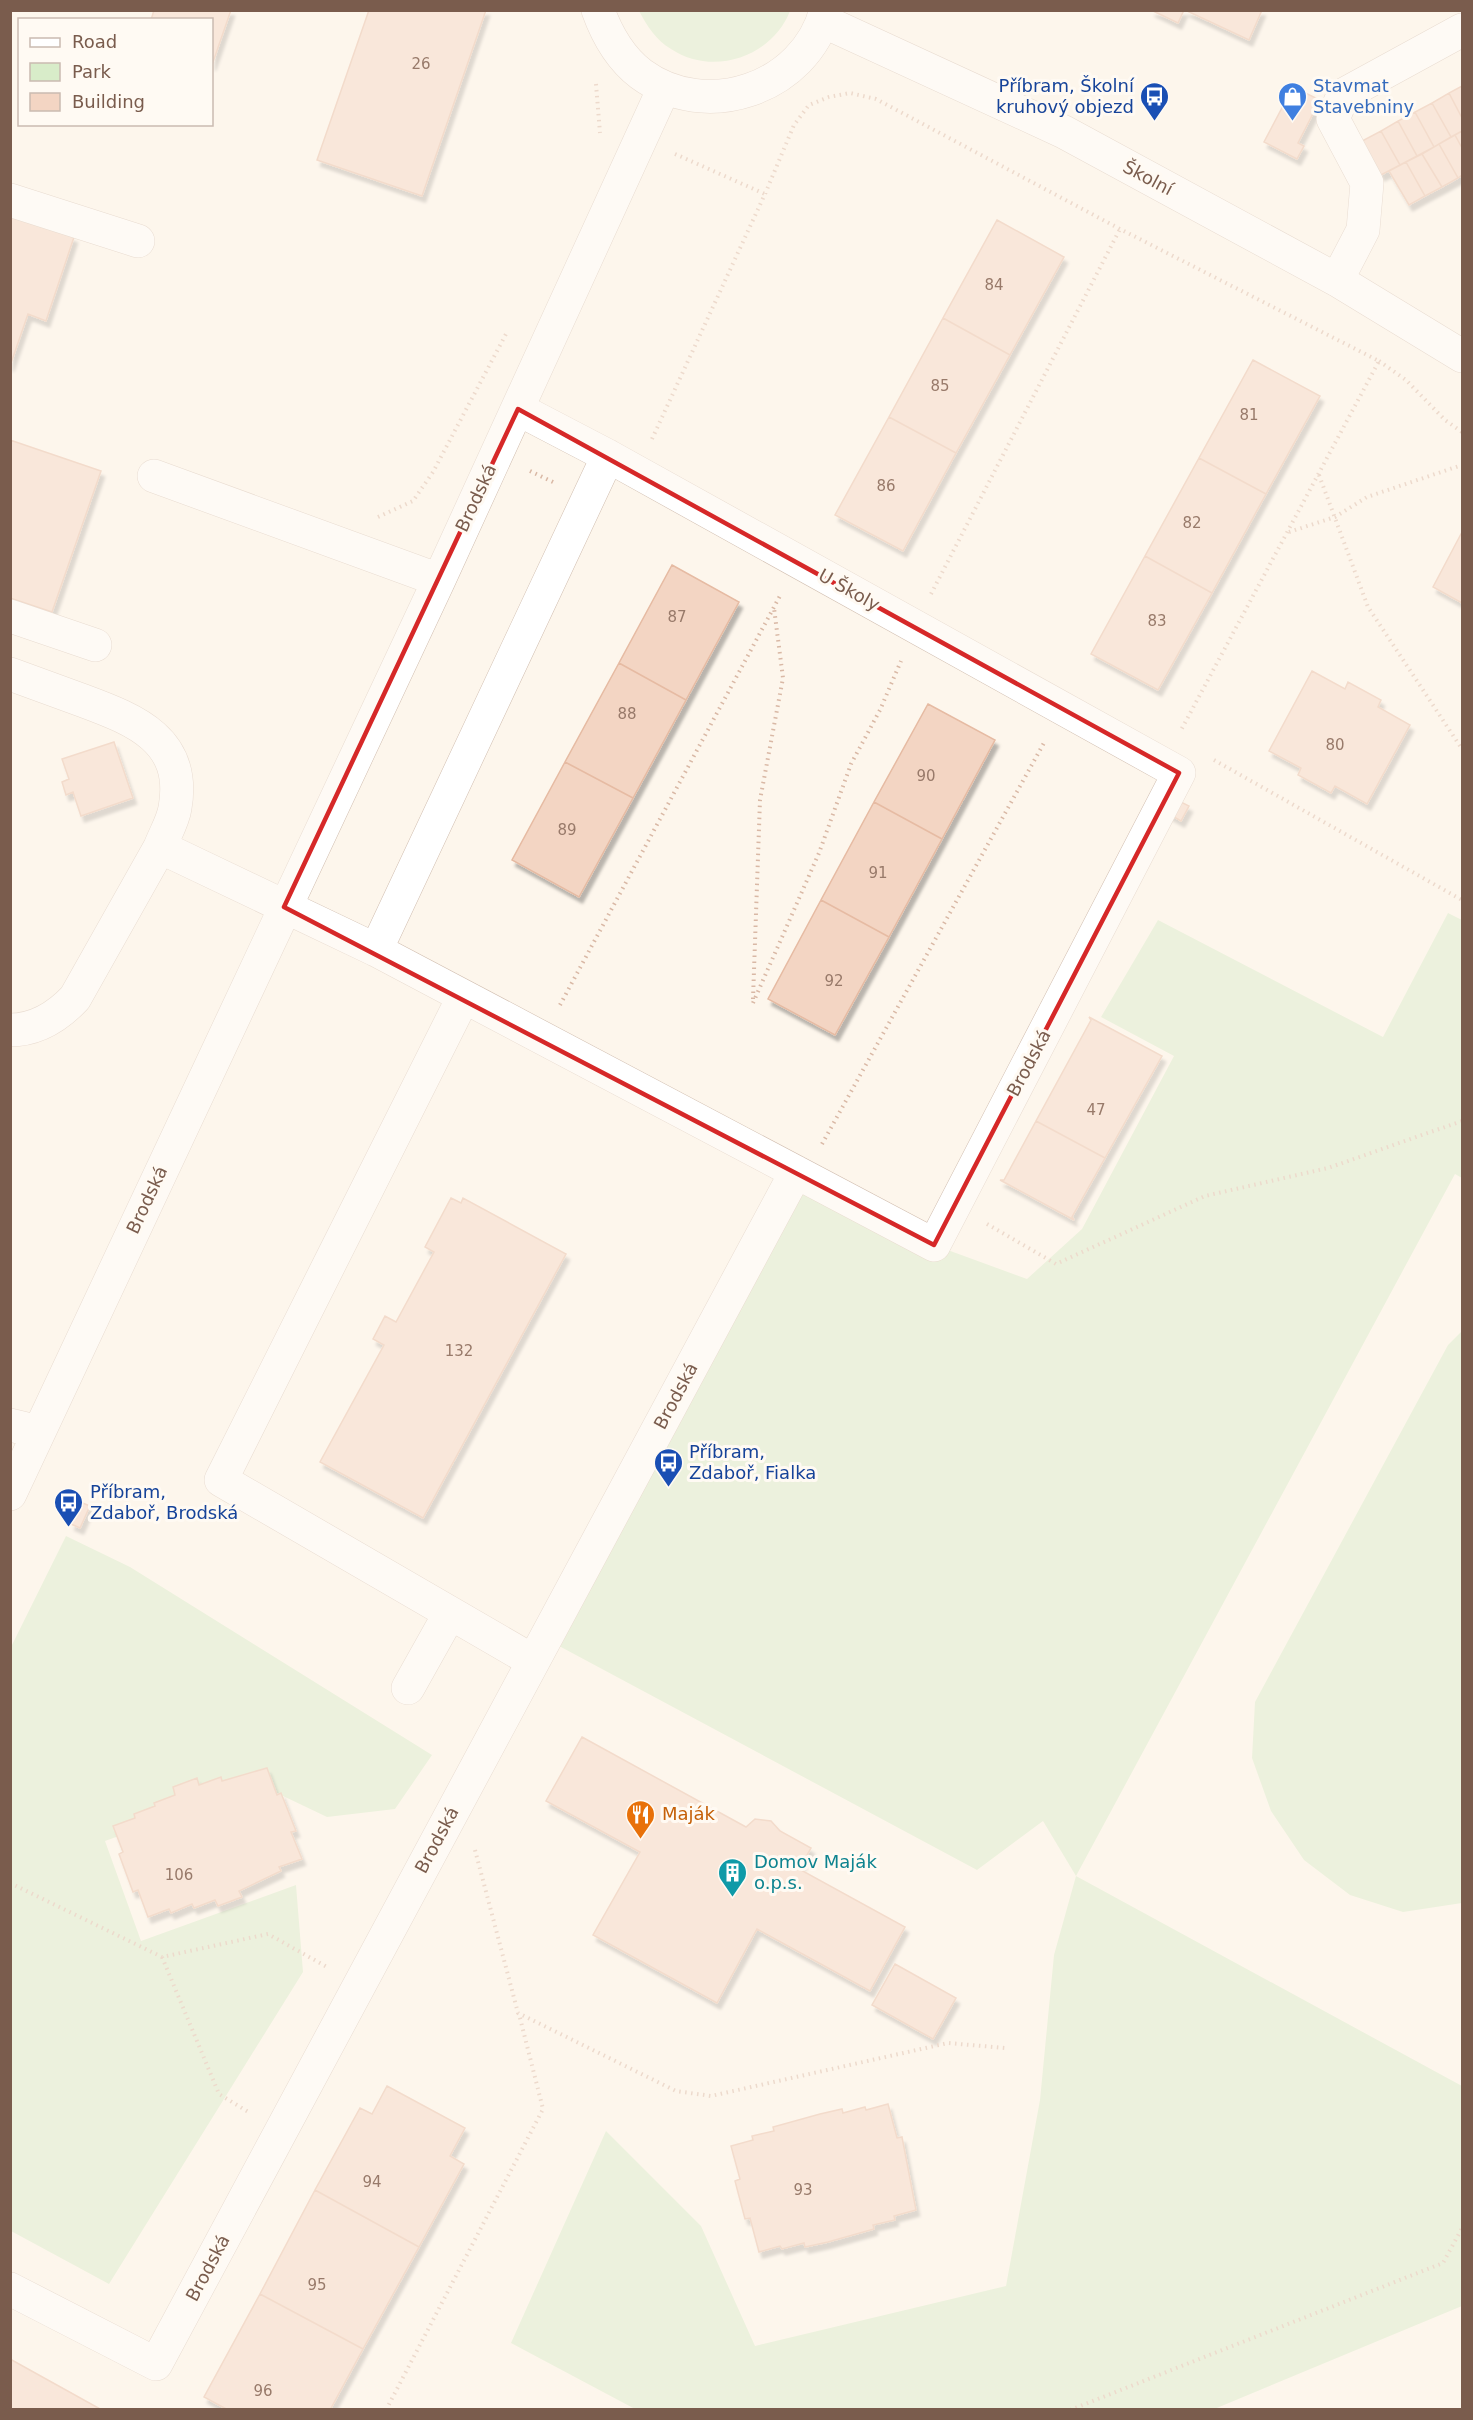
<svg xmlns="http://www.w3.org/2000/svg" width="1473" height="2420" font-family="'DejaVu Sans',sans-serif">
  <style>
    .green { fill: #d8ecc9 }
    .building { fill: #f3d5c3; stroke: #e6bba3; stroke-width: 1.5; filter: url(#shadow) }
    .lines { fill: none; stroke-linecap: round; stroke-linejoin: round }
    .minor-casing { stroke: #d1beb0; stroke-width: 34 }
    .path { stroke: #d9b8a5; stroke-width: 4; stroke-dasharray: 1.5 4.5; stroke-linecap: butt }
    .minor { stroke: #fff; stroke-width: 33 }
    .marked { fill: none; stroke: #d62828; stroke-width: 4.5; stroke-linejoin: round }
    .labels { text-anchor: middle; stroke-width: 6; stroke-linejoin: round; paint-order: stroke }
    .number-label { font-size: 15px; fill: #987a6a }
    .transit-label { font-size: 18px; fill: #164399; stroke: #fffaf3; text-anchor: start }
    .shop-label { font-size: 18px; fill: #366cbe; stroke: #fffaf3; text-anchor: start }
    .street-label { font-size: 18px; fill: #7a5c4d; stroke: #fffaf3 }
    .food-label { font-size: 18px; fill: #c56008; stroke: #fffaf3; text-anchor: start }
    .culture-label { font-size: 18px; fill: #0d838f; stroke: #fffaf3; text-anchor: start }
  </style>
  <defs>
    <filter id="shadow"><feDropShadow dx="3.5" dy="6" stdDeviation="1.5" flood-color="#0004"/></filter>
  </defs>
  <rect width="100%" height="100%" fill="#fdf6ec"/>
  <path class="green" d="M639 11H790C772 57 713 77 671 49 656 40 647 26 639 11Z
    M1448 913 1462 920V1178L1455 1174 1076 1876 1462 2086V2306L1212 2410 635 2409 511 2343 606 2131 701 2226 755 2346 1006 2286 1040 2100 1054 1955 1076 1876 1043 1821 977 1870 546 1639 796 1172 934 1245 1027 1279 1082 1229 1174 1056 1101 1017 1158 920 1383 1037Z
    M1462 1331V1903L1403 1912 1350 1895 1304 1860 1271 1811 1252 1758 1255 1702 1448 1345Z
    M66 1536 130 1567 432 1755 395 1809 327 1817 260 1785 105 1841 141 1941 296 1885 303 1972 109 2284 11 2231 10 1649Z"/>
  <path class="building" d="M154 10H231L212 65V20H151Z
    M369 10H486L422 196 317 160Z
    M1151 10H1184L1178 23Z
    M1185 10H1262L1249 40Z
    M1462 86V118L1449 93Z
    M1293 87 1320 100 1298 143 1304 146 1297 159 1264 142Z
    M1449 93 1462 118V131L1451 137 1432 103Z
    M1432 103 1451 137 1434 147 1415 112Z
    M1415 112 1434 147 1417 156 1398 121Z
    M1398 121 1417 156 1400 165 1381 131Z
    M1381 131 1400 165 1381 175 1362 141Z
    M1462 131V148L1455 135Z
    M1455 135 1462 148V175L1458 178 1439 144Z
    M1439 144 1458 178 1442 187 1422 154Z
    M1422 154 1442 187 1425 196 1406 162Z
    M1406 162 1425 196 1409 205 1389 171Z
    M10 216 74 237 46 321 28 314 10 366Z
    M997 220 1064 257 1010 355 943 318Z
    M943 318 1010 355 956 453 889 417Z
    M1253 360 1320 396 1266 494 1199 458Z
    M889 417 956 453 903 551 835 515Z
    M10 440 101 471 52 612 10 598Z
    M1199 458 1266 494 1212 593 1145 556Z
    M1462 532V603L1433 587Z
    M1145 556 1212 593 1158 690 1091 654Z
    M672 565 739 602 686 700 619 663Z
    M619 663 686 700 633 798 565 762Z
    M1312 671 1345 689 1348 682 1381 700 1378 707 1410 725 1367 804 1335 786 1331 793 1298 775 1301 768 1269 751Z
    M928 704 995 740 942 839 874 802Z
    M114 742 133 798 81 816 73 792 66 795 62 782 69 779 62 759Z
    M565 762 633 798 579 897 512 860Z
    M1173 798 1189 806 1181 821 1165 812Z
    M874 802 942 839 889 937 821 900Z
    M821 900 889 937 835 1035 768 999Z
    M1089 1017 1162 1056 1105 1158 1036 1121 1091 1020Z
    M1036 1121 1105 1158 1072 1217 1074 1220 1000 1180H1004Z
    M451 1198 461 1203 463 1198 566 1254 423 1518 320 1462 384 1345 373 1339 385 1316 396 1322 434 1252 425 1247Z
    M80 1502 90 1506 80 1528 71 1524Z
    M582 1737 746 1827 755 1819 771 1821 780 1831 811 1848 799 1869 905 1927 870 1991 757 1929 717 2003 593 1935 640 1852 546 1801Z
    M267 1768 277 1795 281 1793 296 1831 291 1832 302 1859 279 1867 281 1871 239 1891 242 1897 218 1906 215 1900 194 1908 192 1904 171 1913 169 1909 148 1917 138 1890 133 1892 119 1854 123 1852 113 1826 135 1818 134 1814 155 1806 154 1803 175 1795 173 1787 197 1778 199 1785 221 1777 222 1781Z
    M895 1964 956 1998 933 2039 872 2005Z
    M387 2086 465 2128 450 2156 464 2164 419 2247 315 2190 360 2108 372 2114Z
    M888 2104 897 2138 902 2137 916 2210 894 2216 895 2220 873 2225 874 2229 828 2242 805 2247 804 2243 782 2249 780 2246 759 2252 750 2218 745 2219 735 2181 740 2179 731 2146 753 2140 752 2136 774 2131 773 2127 820 2114 842 2109 843 2113 865 2107 866 2110Z
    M315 2190 419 2247 363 2349 260 2294Z
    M260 2294 363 2349 330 2410H228L204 2397Z
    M10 2359 102 2410H10Z"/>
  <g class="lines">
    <defs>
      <path id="minor" d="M598 10C607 35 620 58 641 74 706 122 805 89 826 10
        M823 21 1064 132 1337 280 1462 356
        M10 200 138 241
        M1337 280 1363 230 1367 183 1333 119 1343 95 1462 30
        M154 476 439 580
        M10 616 95 645
        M10 674C35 683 60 692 84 701 135 720 187 740 175 808 173 821 165 834 160 847
        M376 950 608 456
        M463 998 221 1480 533 1661
        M10 1030C36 1030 58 1016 75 998L160 847 376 950 934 1245 1179 773 608 456 518 409
        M10 1425 39 1432
        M10 1494 439 580 664 88
        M408 1688 450 1613
        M10 2289 156 2364 796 1172"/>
    </defs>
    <use href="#minor" class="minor-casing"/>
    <path class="path" d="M596 84 600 133
      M675 154 765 194
      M1379 361 1406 380 1445 420 1462 432
      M652 439 765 194 794 125 809 105 829 97 850 93 876 99 1120 229 1379 361 1180 732
      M530 471 555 483
      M1319 475 1368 607 1462 749
      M378 517 413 501 433 472 506 334
      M1289 532 1335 517 1367 497 1462 465
      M931 594 1120 229
      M1214 760 1462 900
      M753 999 760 800 783 678 774 608
      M753 1003 819 853 851 764 880 710 901 661
      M560 1005 781 594
      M822 1144 1045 741
      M987 1224 1056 1264 1205 1196 1328 1168 1462 1121
      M475 1850 518 2013 676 2091 711 2096 948 2043 1005 2048
      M10 1883 162 1957 268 1934 327 1967
      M162 1957 219 2094 250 2113
      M386 2410 543 2109 519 2014
      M1070 2410 1443 2263 1462 2228"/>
    <use href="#minor" class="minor"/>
  </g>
  <path d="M0 0H1473V2420H0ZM518 409 1179 773 934 1245 284 907Z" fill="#fdf6ec" fill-opacity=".55" fill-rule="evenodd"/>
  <path class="marked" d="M518 409 1179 773 934 1245 284 907Z"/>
  <defs>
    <symbol id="bus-pin" viewBox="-11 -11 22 30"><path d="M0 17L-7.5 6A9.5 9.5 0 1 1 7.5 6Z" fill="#1a4fb4" stroke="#fffaf3"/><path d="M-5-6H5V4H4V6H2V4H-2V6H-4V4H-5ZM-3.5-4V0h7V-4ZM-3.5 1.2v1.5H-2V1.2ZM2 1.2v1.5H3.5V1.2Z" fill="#fff"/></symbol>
    <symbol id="shop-pin" viewBox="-11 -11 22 30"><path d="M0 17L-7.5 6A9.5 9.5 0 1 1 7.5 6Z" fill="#3f7fe0" stroke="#fffaf3"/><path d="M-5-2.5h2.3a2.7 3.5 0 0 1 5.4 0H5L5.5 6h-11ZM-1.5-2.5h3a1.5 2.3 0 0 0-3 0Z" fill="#fff"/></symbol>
    <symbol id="restaurant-pin" viewBox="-11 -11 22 30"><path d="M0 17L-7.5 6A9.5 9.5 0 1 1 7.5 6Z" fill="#e8710a" stroke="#fffaf3"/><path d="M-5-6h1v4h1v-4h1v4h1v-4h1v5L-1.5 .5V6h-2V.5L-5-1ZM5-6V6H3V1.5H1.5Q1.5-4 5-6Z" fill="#fff"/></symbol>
    <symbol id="building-pin" viewBox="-11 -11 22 30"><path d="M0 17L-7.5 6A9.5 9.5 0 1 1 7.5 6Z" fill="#0f9aa8" stroke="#fffaf3"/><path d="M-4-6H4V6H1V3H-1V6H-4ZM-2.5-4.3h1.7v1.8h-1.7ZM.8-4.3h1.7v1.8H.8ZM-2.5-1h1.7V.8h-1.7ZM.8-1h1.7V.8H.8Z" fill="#fff"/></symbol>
  </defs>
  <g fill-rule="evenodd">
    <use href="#bus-pin" x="1138" y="80" width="33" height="45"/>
    <use href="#shop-pin" x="1276" y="80" width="33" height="45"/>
    <use href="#bus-pin" x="652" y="1446" width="33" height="45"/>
    <use href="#bus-pin" x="52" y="1486" width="33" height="45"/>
    <use href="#restaurant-pin" x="624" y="1798" width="33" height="45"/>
    <use href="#building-pin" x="716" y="1856" width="33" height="45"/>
  </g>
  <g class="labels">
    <g class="number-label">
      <text x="421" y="69">26</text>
      <text x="994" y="290">84</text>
      <text x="940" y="391">85</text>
      <text x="1249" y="420">81</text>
      <text x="886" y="491">86</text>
      <text x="1192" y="528">82</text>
      <text x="677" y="622">87</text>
      <text x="1157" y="626">83</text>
      <text x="627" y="719">88</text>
      <text x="1335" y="750">80</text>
      <text x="926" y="781">90</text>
      <text x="567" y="835">89</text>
      <text x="878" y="878">91</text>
      <text x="834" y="986">92</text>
      <text x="1096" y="1115">47</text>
      <text x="459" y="1356">132</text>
      <text x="179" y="1880">106</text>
      <text x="372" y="2187">94</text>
      <text x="803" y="2195">93</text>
      <text x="317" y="2290">95</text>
      <text x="263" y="2396">96</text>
    </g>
    <g class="transit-label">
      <text x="1134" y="92" text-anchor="end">Příbram, Školní<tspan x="1134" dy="21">kruhový objezd</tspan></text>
      <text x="689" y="1458">Příbram,<tspan x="689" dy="21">Zdaboř, Fialka</tspan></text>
      <text x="90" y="1498">Příbram,<tspan x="90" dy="21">Zdaboř, Brodská</tspan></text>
    </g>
    <g class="shop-label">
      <text x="1313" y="92">Stavmat<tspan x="1313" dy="21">Stavebniny</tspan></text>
    </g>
    <g class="street-label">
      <text transform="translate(1148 178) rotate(28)" y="6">Školní</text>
      <text transform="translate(476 498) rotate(-65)" y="6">Brodská</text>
      <text transform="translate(849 590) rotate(29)" y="6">U Školy</text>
      <text transform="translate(1029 1063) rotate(-62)" y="6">Brodská</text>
      <text transform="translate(147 1200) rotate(-65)" y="6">Brodská</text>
      <text transform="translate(676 1396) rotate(-62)" y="6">Brodská</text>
      <text transform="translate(437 1840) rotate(-62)" y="6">Brodská</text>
      <text transform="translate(208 2268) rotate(-62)" y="6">Brodská</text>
    </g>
    <g class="food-label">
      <text x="662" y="1820">Maják</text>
    </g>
    <g class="culture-label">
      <text x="754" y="1868">Domov Maják<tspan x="754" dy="21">o.p.s.</tspan></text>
    </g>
  </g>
  <rect width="1473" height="2420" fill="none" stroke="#7a5c4d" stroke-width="24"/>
  <rect x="18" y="18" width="195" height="108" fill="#fffaf3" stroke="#cabbb1" stroke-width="1.5"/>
  <rect x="30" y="38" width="30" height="9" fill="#ffffff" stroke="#cabbb1" stroke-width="1.5"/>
  <text x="72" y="48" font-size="18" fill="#7a5c4d">Road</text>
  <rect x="30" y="63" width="30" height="18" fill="#d8ecc9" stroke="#cabbb1" stroke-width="1.5"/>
  <text x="72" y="78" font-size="18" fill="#7a5c4d">Park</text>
  <rect x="30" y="93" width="30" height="18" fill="#f3d5c3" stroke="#cabbb1" stroke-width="1.5"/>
  <text x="72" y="108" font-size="18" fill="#7a5c4d">Building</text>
</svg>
